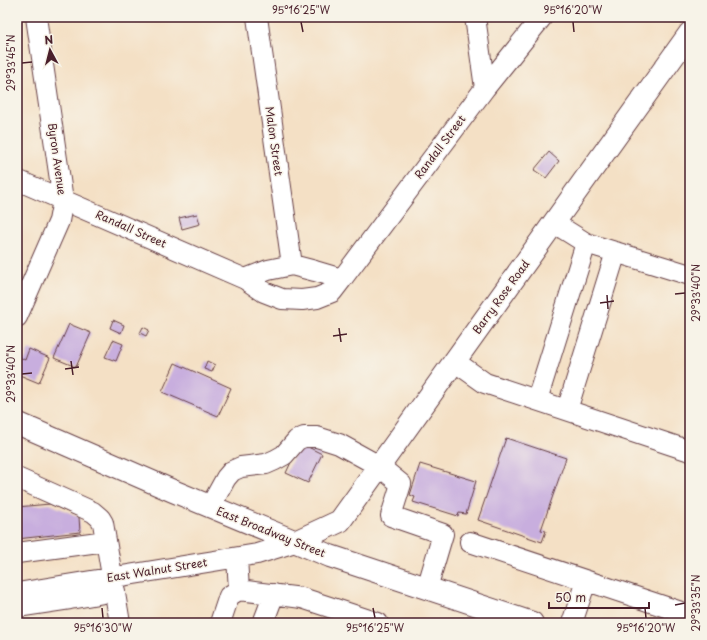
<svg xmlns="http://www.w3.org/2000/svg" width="707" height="640" font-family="'Playpen Sans',sans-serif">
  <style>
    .building { fill: #c8aede }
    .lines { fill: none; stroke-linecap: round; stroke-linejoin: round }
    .minor-casing { stroke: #643c42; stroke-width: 22 }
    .major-casing { stroke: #643c42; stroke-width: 24 }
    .minor { stroke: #fff; stroke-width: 20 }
    .major { stroke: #fff; stroke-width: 22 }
    .ticks { fill: none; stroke: #4a1f2b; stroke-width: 1.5 }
    .labels { text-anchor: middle; stroke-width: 3; stroke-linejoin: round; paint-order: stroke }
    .street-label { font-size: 11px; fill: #4a1f2b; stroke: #f7f3e8 }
    .neatline { fill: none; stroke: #4a1f2b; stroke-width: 1.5 }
    .ticks-label { font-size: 10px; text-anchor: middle; fill: #4a1f2b }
  </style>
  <rect width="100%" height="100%" fill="#f7f3e8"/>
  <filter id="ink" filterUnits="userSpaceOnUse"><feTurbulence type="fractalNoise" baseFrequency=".025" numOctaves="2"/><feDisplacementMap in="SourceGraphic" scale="8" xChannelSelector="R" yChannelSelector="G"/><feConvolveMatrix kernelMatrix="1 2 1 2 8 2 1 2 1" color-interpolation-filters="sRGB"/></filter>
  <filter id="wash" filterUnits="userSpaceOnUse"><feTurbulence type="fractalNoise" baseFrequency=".012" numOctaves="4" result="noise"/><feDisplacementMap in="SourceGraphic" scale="16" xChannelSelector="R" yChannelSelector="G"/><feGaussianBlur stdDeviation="0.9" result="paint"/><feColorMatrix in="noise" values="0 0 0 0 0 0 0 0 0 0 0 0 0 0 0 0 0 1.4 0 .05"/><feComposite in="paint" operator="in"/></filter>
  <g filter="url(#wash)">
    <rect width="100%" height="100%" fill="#f4e0c5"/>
    <g id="blocks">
      <path class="building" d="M549 152 559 161 546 178 534 170Z
        M197 214 200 224 182 229 179 218Z
        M113 320 124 325 121 333 110 328Z
        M69 324 91 333 76 367 54 358Z
        M143 327 149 330 146 336 140 333Z
        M113 340 123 344 116 361 105 357Z
        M29 349 50 358 39 383 17 374V361L19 357 25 360Z
        M207 361 215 365 212 372 204 369Z
        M175 363 231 388 218 416 162 392Z
        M506 438 566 458 541 530 546 531 542 542 478 520Z
        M300 443 322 454 308 483 286 473Z
        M420 464 476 481 466 514 459 513 458 516 413 502 415 497 410 495Z
        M50 504 79 517 80 532 17 539V507Z"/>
    </g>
  </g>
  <g filter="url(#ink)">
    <use href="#blocks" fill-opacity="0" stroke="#643c42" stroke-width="1"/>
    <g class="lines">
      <defs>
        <path id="minor" d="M257 17 292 265
          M475 17 485 88
          M17 180 245 279 268 270 292 265 315 271 342 279 485 88 542 17
          M554 223 586 243 690 275
          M245 279 264 292 282 299 302 300 317 298 332 292 342 279
          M17 317 59 221 63 200 36 17
          M454 361 485 383 690 451
          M537 400 586 243
          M567 410 616 252
          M17 478 93 512 100 518 103 523 120 623
          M210 507 226 478 232 471 241 467 266 464 275 460 284 455 297 440 304 437H317L339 444 379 466 401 484 391 516 443 534 427 588
          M470 542 690 615
          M17 553 106 541
          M237 558 239 590 302 598 378 623
          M17 593 257 554 295 542
          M17 607 70 599 115 591
          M220 623 229 596 239 590
          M263 623 274 594
          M572 623 586 581"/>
        <path id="major" d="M17 423 173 491 330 556 532 623
          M295 542 340 521 690 33"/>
      </defs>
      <use href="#minor" class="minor-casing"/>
      <use href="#major" class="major-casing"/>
      <use href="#minor" class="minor"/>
      <use href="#major" class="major"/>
    </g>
  </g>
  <path class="ticks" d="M301 22 303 32M573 22 574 32M22 63 32 62M675 294 685 293M607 295 608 309M600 303 614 301M339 328 341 342M333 336 347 334M71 361 73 375M65 369 79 367M22 374 32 373M675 605 685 603M102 608 103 618M373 608 375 618M645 608 646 618"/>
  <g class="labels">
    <g class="street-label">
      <text transform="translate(274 141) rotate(82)" y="4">Malon Street</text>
      <text transform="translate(440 147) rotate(-53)" y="4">Randall Street</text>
      <text transform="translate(57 159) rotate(82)" y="4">Byron Avenue</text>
      <text transform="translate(131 229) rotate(24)" y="4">Randall Street</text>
      <text transform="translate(501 297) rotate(-54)" y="4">Barry Rose Road</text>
      <text transform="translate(271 532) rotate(22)" y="4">East Broadway Street</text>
      <text transform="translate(157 570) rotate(-9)" y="4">East Walnut Street</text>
    </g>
  </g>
  <rect width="707" height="640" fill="none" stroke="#f7f3e8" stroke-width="44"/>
  <g transform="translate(50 50) rotate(353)" stroke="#f7f3e8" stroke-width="3" paint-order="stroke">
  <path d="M0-3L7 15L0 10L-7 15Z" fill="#4a1f2b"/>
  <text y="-6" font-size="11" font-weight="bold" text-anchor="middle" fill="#4a1f2b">N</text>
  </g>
  <path d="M549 602v6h100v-6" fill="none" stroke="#4a1f2b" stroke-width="2"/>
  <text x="555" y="602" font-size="12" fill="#4a1f2b" stroke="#f7f3e8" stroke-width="3" paint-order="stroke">50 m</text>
  <rect x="22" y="22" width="663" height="596" class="neatline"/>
  <g class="ticks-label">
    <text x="301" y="14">95°16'25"W</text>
    <text x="573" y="14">95°16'20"W</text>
    <text transform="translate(11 63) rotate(-90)" y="4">29°33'45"N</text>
    <text transform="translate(696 293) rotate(-90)" y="4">29°33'40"N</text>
    <text transform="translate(11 374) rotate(-90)" y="4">29°33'40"N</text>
    <text transform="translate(696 603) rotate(-90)" y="4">29°33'35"N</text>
    <text x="103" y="632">95°16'30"W</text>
    <text x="375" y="632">95°16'25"W</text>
    <text x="646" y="632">95°16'20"W</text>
  </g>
</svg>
